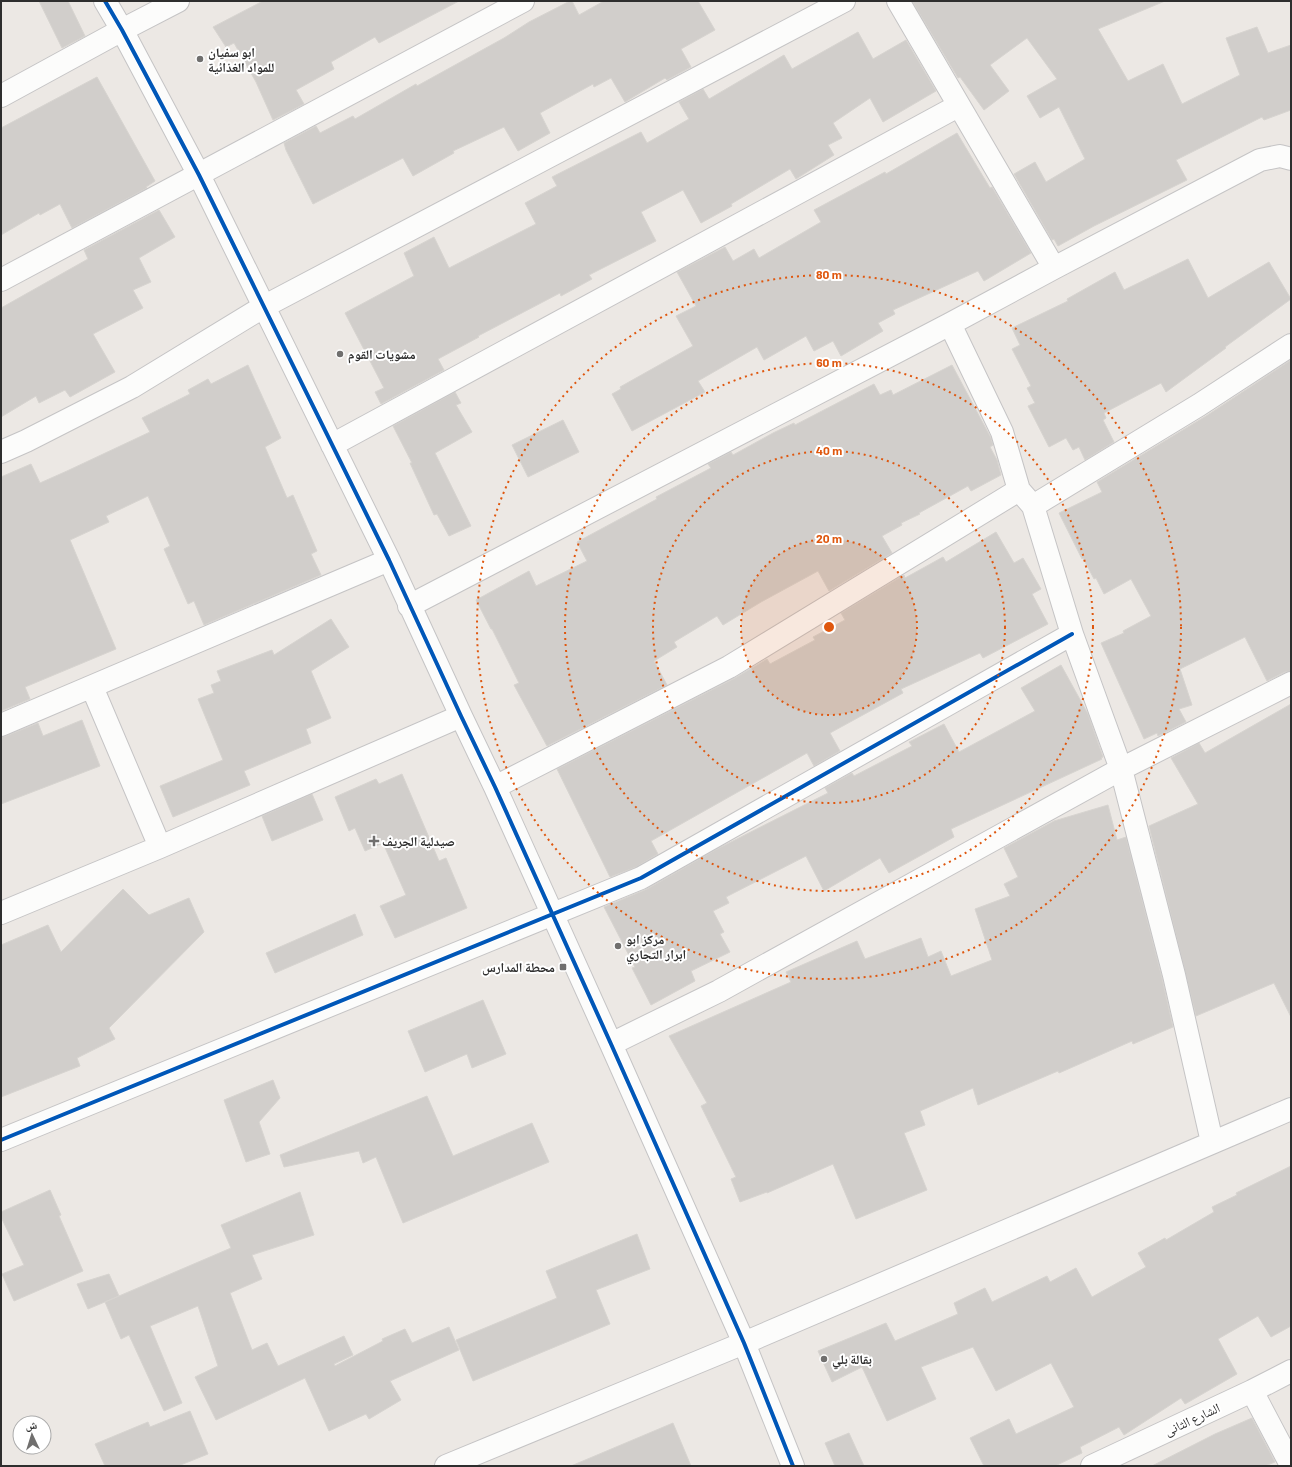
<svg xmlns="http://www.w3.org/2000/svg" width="1292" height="1467" font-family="Barlow,'Noto Naskh Arabic',sans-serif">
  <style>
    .building { fill: #d1cecb; stroke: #d7d4d0 }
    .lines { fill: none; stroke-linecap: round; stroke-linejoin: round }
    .minor-casing { stroke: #c5c4c5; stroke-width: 24 }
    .minor { stroke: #fcfcfb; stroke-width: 22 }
    .cycleway-casing { stroke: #fff; stroke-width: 6 }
    .cycleway { stroke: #0057b8; stroke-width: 4 }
    .ring { fill: none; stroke: #df570e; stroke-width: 2; stroke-dasharray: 2 4 }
    .poi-dot { fill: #706f6e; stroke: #fff; stroke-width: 1.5 }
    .labels { text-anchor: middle; stroke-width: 4; stroke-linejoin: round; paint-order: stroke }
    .poi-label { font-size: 13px; font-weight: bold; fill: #2e2e2e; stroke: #fff; text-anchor: start }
    .street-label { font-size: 13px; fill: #2e2e2e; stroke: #fff }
    .centre { fill: #df570e; stroke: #fff; stroke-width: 2 }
    .ring-label { font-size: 12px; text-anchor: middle; font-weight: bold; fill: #df570e; stroke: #fff; stroke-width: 4; stroke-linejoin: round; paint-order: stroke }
  </style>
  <rect width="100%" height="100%" fill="#ece8e4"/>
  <path class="building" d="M39 1H68L85 36 62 48Z
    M263 1H459L379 43 375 37 331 62 334 69 296 90 304 104 273 120 256 82 234 43 226 47 213 27Z
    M570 1H572L579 15 604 1H698L715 30 681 49 691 67 667 80 665 78 625 102 611 78 594 87 593 84 540 113 550 133 518 151 504 127 453 151 454 153 413 176 403 158 313 204 286 150 284 143 316 126 320 133 353 116 355 119 416 84 417 86 504 38 529 22Z
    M912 1H1165L1098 29 1128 81 1163 64 1182 104 1240 75 1226 38 1257 27 1268 53 1291 45V110L1264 120 1262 117 1176 160 1187 180 1094 226 1058 246 1054 239 1052 240 1014 174 1035 162 1046 182 1085 159 1059 107 1040 118 1027 96 1057 79 1027 38 990 65 1009 91 984 110 960 77 958 78Z
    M858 32 873 59 906 40 936 91 883 122 870 98 833 123 842 138 828 145 834 155 796 179 790 169 731 204 732 206 701 223 683 190 641 212 656 241 589 275 592 279 561 296 560 293 478 336 479 337 438 359 444 370 381 404 375 392 384 388 345 313 414 276 404 253 434 237 449 268 536 224 525 203 557 186 552 177 641 132 647 143 689 119 679 102 703 89 709 99 784 55 792 69Z
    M97 77 155 181 146 187 147 188 72 228 60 204 40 215 39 213 1 235V128Z
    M957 133 990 188 992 187 1031 253 984 281 978 271 893 310 895 314 878 323 883 331 841 356 833 341 814 351 806 336 764 360 757 347 698 381 705 392 632 431 612 394 621 389 620 387 693 346 676 316 696 306 677 272 725 247 733 261 754 249 759 258 821 222 814 210 885 172 886 174Z
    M159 210 175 237 139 258 151 282 133 290 143 308 93 334 115 372 70 397 65 390 39 403 36 396 1 417V308L88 259 84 250Z
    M1188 259 1208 298 1269 262 1291 299 1225 347 1226 348 1166 392 1161 383 1104 413 1106 418 1103 420 1114 442 1085 460 1079 447 1073 450 1066 438 1049 447 1028 406 1035 403 1027 388 1031 386 1012 349 1020 345 1012 328 1068 301 1067 299 1115 272 1124 290Z
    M1291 360V671L1285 672 1267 681 1245 637 1180 669 1192 705 1179 709 1186 722 1158 736 1157 733 1144 739 1101 643 1124 633 1123 631 1151 616 1131 579 1104 594 1096 578 1094 579 1083 558 1082 559 1059 513 1102 492 1097 482 1206 416Z
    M248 365 281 438 265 447 287 498 293 495 317 551 311 554 321 575 204 625 194 601 188 604 164 549 170 546 148 496 106 516 109 522 70 540 116 649 25 687 30 699 1 711V477L31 464 40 483 67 471 150 432 142 418 190 394 188 390 208 379 211 384Z
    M952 365 991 438 993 445 990 447 997 460 1001 475 971 491 968 486 919 513 920 514 901 523 902 525 882 536 892 553 829 591 818 571 761 602 723 625 717 616 674 642 677 647 654 661 667 685 547 746 514 685 519 683 492 629H491L476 600 529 571 536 586 587 561 577 542 657 499 656 497 711 468 708 464 731 452 733 455 773 433 794 423 795 425 874 384 880 395 891 390 893 395Z
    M455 392 461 403 456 405 472 432 435 453 471 526 449 536 437 514 434 515 410 463H412L393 426Z
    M563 420 579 452 528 477 512 445Z
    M996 532 1014 563 1023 558 1041 589 1032 594 1048 624 983 658 980 653 901 689 903 693 830 733 840 751 814 766 807 753 651 841 658 854 636 867 610 877 557 769 735 678 767 659 770 664 815 640 813 637 845 620 841 613 904 575 905 578 943 557 946 562Z
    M331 619 349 647 311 671 331 718 306 729 311 743 244 771 250 785 173 817 160 786 223 760 198 699 214 693 211 685 221 681 217 671 272 650 274 655Z
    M1061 665 1088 714 1103 757 1101 758 1102 759 951 829 954 837 889 873 880 858 824 891 806 856 726 897 729 903 713 911 724 932 720 934 730 952 691 971 695 981 651 1005 632 968 635 967 604 907 647 889 717 849 828 793 825 788 852 773 854 776 912 746 909 742 944 724 959 752 1035 711 1021 688Z
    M1291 704V1017L1274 983 1196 1016 1149 826 1198 804 1171 758 1199 743 1205 753Z
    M82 720 100 766 1 804V737L6 736 38 723 43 736Z
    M402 774 439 861 446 858 467 908 395 938 380 906 406 895 383 843 365 851 355 828 349 831 335 797 376 779 379 784Z
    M312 794 323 820 272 841 262 816Z
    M1108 805 1117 840 1126 837 1162 978 1173 1027 1133 1044 1132 1041 1059 1073 1058 1071 978 1105 973 1088 920 1111 925 1125 904 1133 927 1190 856 1219 833 1164 767 1193V1192L740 1202 731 1179 736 1177 701 1106 707 1103 669 1036 791 982 786 972 857 941 865 959 921 938 928 957 941 951 951 976 992 960 975 909 1010 896 1004 884 1018 877 1004 848 1054 821Z
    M123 889 149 915 189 898 204 932 109 1028 115 1039 77 1058 80 1066 1 1097V945L48 925 61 952Z
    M355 914 363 935 275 973 266 953Z
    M483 1000 506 1054 472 1068 467 1054 425 1072 408 1031Z
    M273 1080 280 1098 259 1122 270 1154 246 1162 224 1100Z
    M427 1096 453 1156 532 1123 549 1162 403 1223 376 1157 363 1163 359 1151 284 1167 280 1155Z
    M1291 1166V1326L1271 1337 1258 1316 1218 1339 1237 1374 1185 1404 1181 1398 1124 1435 1119 1427 1080 1447 1082 1453 1055 1466H984L970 1438 1009 1419 1016 1434 1074 1407 1051 1363 996 1391 973 1347 921 1367 936 1399 887 1421 862 1367 832 1382 818 1351 886 1323 895 1341 958 1314 954 1303 985 1288 992 1302 1047 1276 1050 1282 1076 1268 1092 1297 1146 1267 1138 1253 1165 1238 1166 1240 1214 1212 1212 1207 1237 1195 1236 1193Z
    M50 1190 61 1215 59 1216 83 1271 14 1301 2 1274 24 1265 1 1217V1212Z
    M300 1192 314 1235 252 1255 262 1279 230 1293 252 1350 267 1343 278 1366 344 1336 353 1355 334 1364 335 1366 383 1341 382 1339 405 1329 412 1343 449 1327 459 1350 390 1381 401 1400 369 1419 366 1414 329 1431 305 1378 216 1420 195 1377 218 1366 198 1306 150 1326 182 1403 164 1411 129 1335 121 1339 105 1302 231 1248 221 1225Z
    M637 1234 650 1269 596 1290 610 1324 473 1381 456 1340 557 1298 546 1271Z
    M109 1274 119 1296 88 1309 77 1284Z
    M190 1411 208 1454 178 1466H105L95 1444 148 1422 150 1427Z
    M1252 1418 1275 1462 1265 1466H1152L1215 1434Z
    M673 1423 691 1466H571Z
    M849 1433 864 1466H835L825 1443Z"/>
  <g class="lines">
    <defs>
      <path id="minor" d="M105 1 122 30 199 175 389 560 461 716 495 787 611 1044 744 1343 793 1466
        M898 1 1054 268
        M1 96 122 30 178 1
        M1 280 523 1
        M950 324 1002 432 1019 490 1033 506 1072 634 1121 769 1174 975 1212 1142
        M332 445 958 106
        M1 452 26 441 132 387 263 307 844 1
        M1033 506 1199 405 1291 345
        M409 606 950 324 1054 268 1260 160 1280 156 1291 159
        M92 687 160 847
        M1 725 389 560
        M495 787 729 667 1019 490
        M1 913 160 847 461 716
        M611 1044 719 991 1121 769 1291 683
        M1 1140 641 878 1072 634
        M1252 1391 1291 1465
        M446 1466 744 1343 1291 1109
        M1092 1466 1252 1391 1291 1371"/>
    </defs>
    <use href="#minor" class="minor-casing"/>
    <use href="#minor" class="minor"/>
    <defs>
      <path id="cycleway" d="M105 1 122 30 199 175 389 560 461 716 495 787 611 1044 744 1343 793 1466
        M1 1140 641 878 1072 634"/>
    </defs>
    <use href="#cycleway" class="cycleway-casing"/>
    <use href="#cycleway" class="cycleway"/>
  </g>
  <circle cx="829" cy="627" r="88" fill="#df570e" fill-opacity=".12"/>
  <g class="ring">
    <circle cx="829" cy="627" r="88"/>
    <circle cx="829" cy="627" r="176"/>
    <circle cx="829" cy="627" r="264"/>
    <circle cx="829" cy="627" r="352"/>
  </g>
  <g class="poi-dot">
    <circle cx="200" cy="59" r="4"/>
    <circle cx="340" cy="354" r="4"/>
    <path d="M372 835h4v4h4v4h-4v4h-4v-4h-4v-4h4z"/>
    <circle cx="618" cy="946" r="4"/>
    <rect x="559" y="963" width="8" height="8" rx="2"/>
    <circle cx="824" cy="1359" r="4"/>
  </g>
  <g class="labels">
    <g class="poi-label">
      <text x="208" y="57">ابو سفيان<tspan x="208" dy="15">للمواد الغذائية</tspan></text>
      <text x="348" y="359">مشويات القوم</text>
      <text x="382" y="846">صيدلية الجريف</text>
      <text x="626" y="944">مركز ابو<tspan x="626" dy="15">ابرار التجاري</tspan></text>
      <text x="555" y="972" text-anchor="end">محطة المدارس</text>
      <text x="832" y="1364">بقالة بلي</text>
    </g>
    <g class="street-label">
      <text transform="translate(1192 1419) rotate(-25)" y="5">الشارع الثانى</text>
    </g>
  </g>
  <circle cx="829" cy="627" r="6" class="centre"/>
  <g class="ring-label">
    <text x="829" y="279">80 m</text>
    <text x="829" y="367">60 m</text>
    <text x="829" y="455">40 m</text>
    <text x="829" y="543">20 m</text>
  </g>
  <rect width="1292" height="1467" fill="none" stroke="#2e2e2e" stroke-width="4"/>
  <g transform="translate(32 1435) rotate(356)"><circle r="19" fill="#ffffff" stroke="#ababab"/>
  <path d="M0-3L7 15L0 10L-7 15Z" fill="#706f6e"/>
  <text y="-6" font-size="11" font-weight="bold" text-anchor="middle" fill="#2e2e2e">ش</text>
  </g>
</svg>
